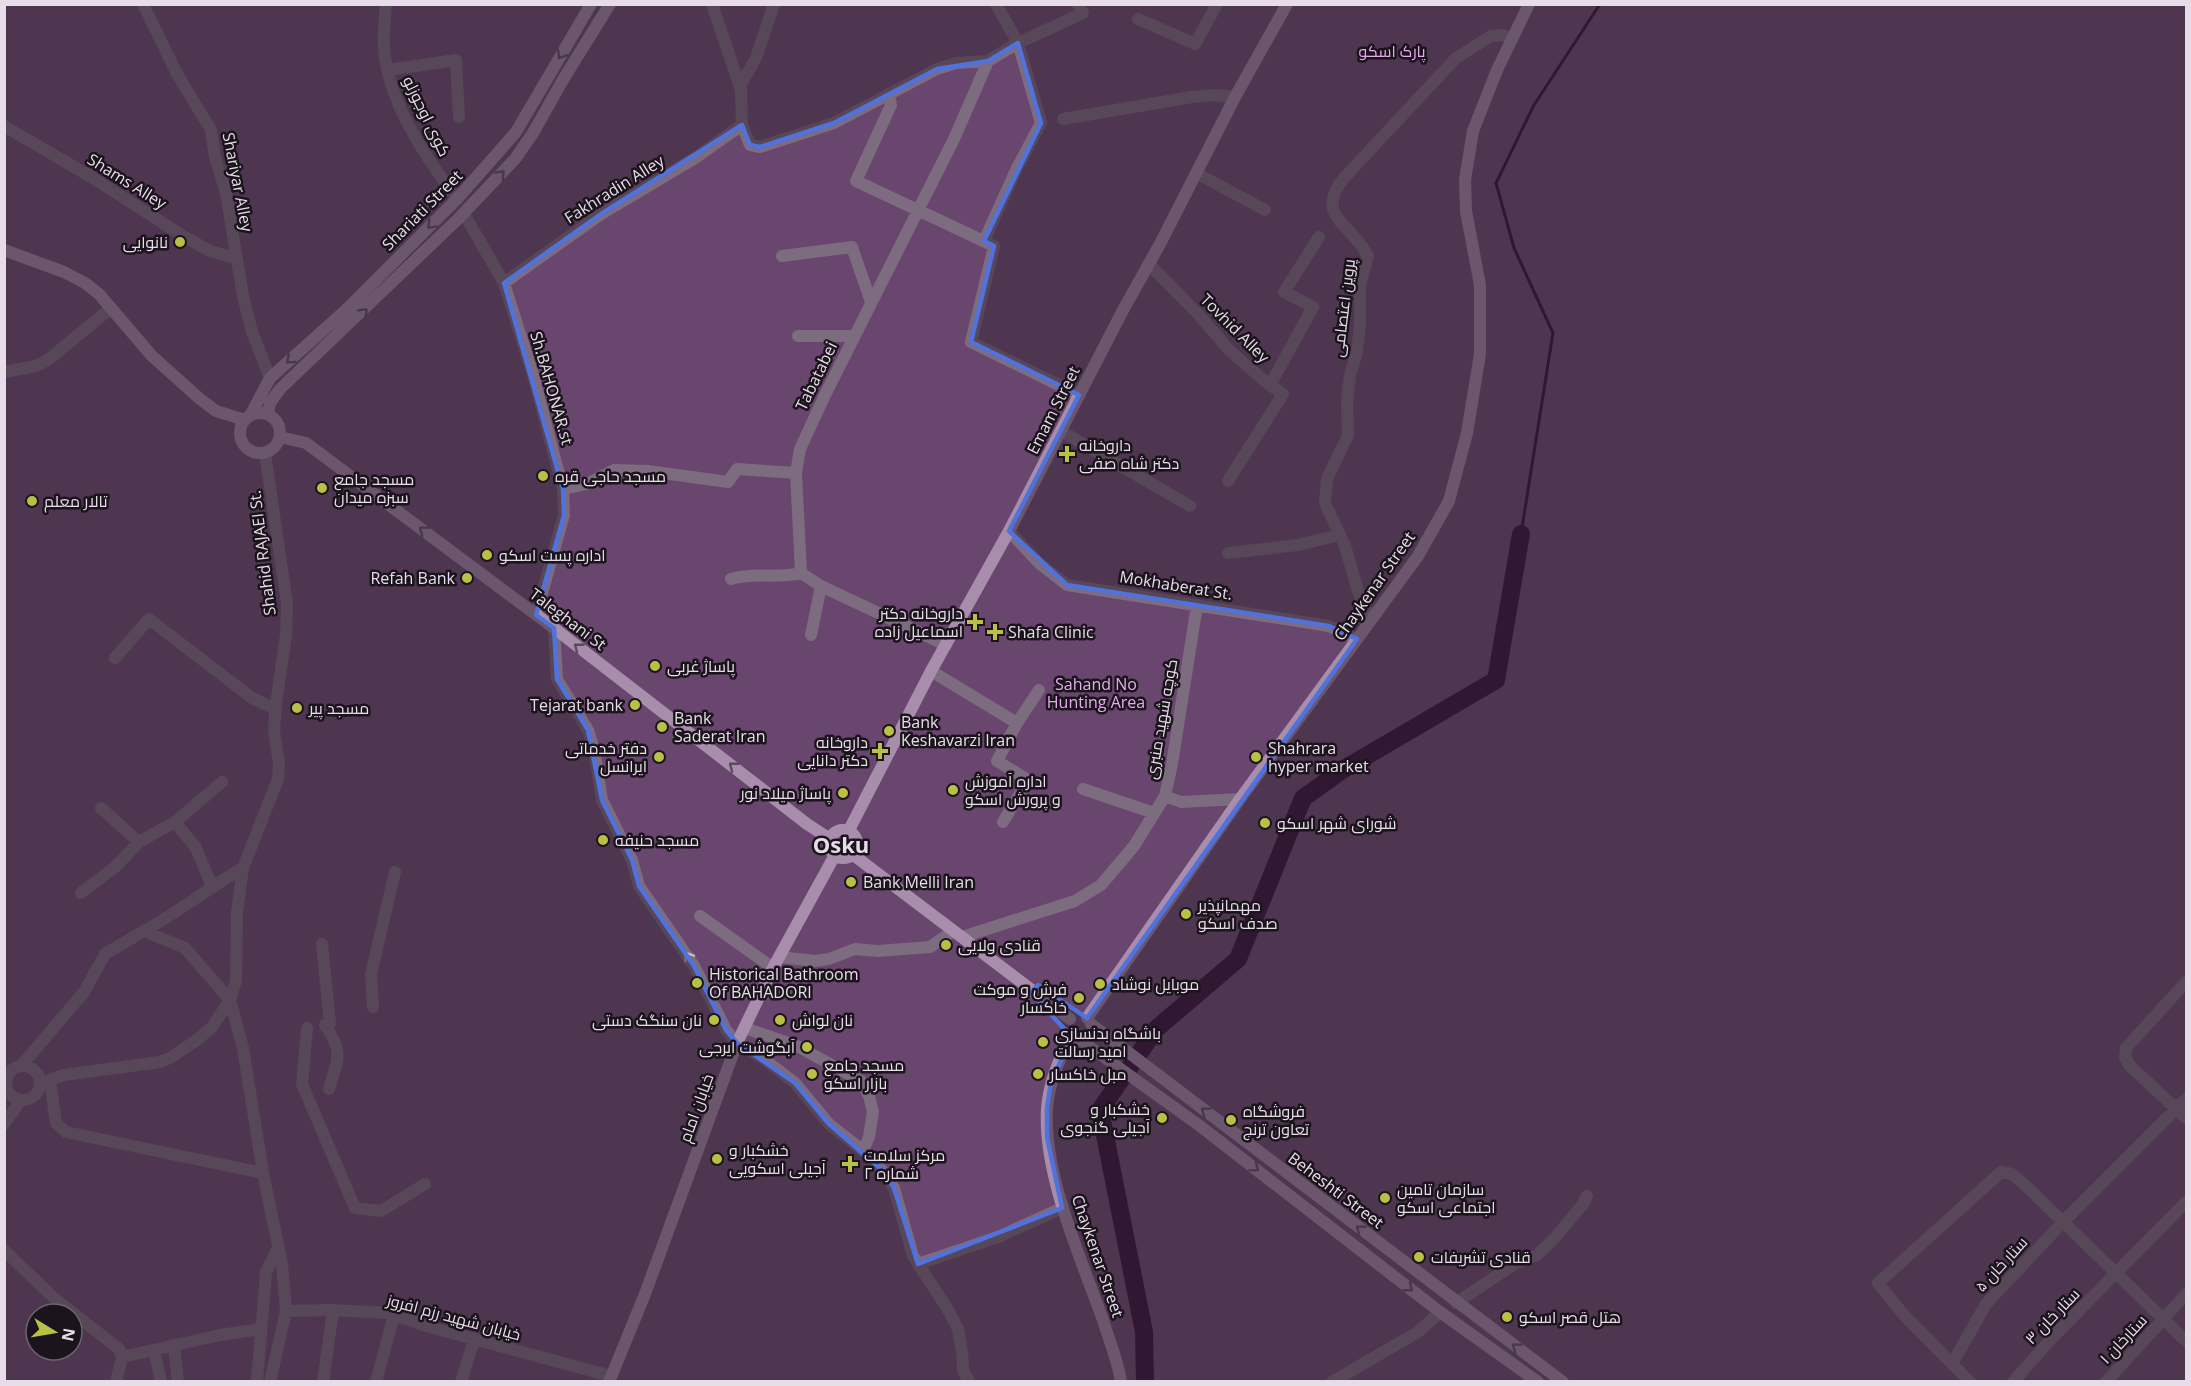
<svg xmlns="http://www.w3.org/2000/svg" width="2191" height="1386" font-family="'Open Sans',Cairo,sans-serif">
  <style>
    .green { fill: #69466e; fill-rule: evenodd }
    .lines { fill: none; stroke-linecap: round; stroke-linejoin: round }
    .stream { stroke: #27042c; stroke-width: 3 }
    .river { stroke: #27042c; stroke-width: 18 }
    .street { stroke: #7d6b7f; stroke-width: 12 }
    .secondary { stroke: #a98dad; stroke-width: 12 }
    .oneway { stroke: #5b4a5d }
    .oneway2 { stroke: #c7bbc8 }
    .marked { fill: none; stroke: #5072dc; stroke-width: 4.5; stroke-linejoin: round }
    .poi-dot { fill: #bac045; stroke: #1b141c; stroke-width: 2 }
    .labels { text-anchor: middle; stroke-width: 5; stroke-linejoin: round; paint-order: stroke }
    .park-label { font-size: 16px; fill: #e6abef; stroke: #1b141c }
    .street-label { font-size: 16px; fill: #e7dde8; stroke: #1b141c }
    .poi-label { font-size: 16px; fill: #e7dde8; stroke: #1b141c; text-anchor: start }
    .district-label { font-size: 22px; font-weight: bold; fill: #e7dde8; stroke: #1b141c }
  </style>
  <rect width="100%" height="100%" fill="#38293a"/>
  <path class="green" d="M5 5H2186V1381L5 1382ZM36 1314H72V1350H36Z"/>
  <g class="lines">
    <path class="stream" d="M1521 534 1553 333 1514 248 1496 183 1534 105 1600 4"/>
    <path class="river" d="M1145 1382 1144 1332 1100 1110 1156 1029 1238 959 1303 798 1344 769 1496 680 1521 534"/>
    <path class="street" d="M143 4 177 74 211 130 215 157 226 193 243 296 252 332 270 378
      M386 4C385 18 383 33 384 46 386 99 426 158 457 199
      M712 4 741 90 742 125 750 145 760 147 834 123 937 69 956 63 988 61 1018 43 1083 13 1078 4
      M1138 19 1195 44 1217 4
      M388 70 456 60 459 117
      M740 86 756 58 774 4
      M889 95 891 105 856 181 994 246 971 342 1079 395
      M1063 119 1192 97 1214 95 1235 97
      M4 126 93 178 183 236 210 251 235 258
      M1196 173 1265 210
      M464 214 504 283 533 375 563 489 564 515 536 615
      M984 241 1017 168 1041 123 1018 43 996 4
      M782 256 852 247 871 302
      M1149 264 1199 315 1230 351 1267 383 1274 378 1313 307 1284 292 1319 237
      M504 283 601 214 695 158 742 125
      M798 336H854
      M4 372 36 366 48 360 111 308
      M1061 431 1190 506
      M1228 481 1283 394 1267 383
      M563 489 587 484 614 470 648 471 728 482 737 469 796 473
      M1009 531 1039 563 1067 585 1329 626 1357 639
      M1228 553 1298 545 1339 535
      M731 579C753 572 778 579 801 573
      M1370 620 1358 591 1345 546 1325 503 1327 479 1348 435 1347 401 1350 375 1357 352 1360 323V285L1368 256C1352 224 1314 217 1343 179L1456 58 1491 36 1503 35 1512 39
      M554 628 557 679 588 730 594 749 602 800 632 860 639 886 694 966 726 1030 737 1043 761 1057 795 1083 829 1124 867 1154 882 1170 894 1188 913 1256 947 1308 958 1329 962 1352 963 1370 969 1382
      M811 635 821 586
      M946 645 821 586 801 573 796 473 800 449 825 395 954 139 988 61
      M115 658 149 619 252 698 275 709
      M931 671 1017 723
      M1083 789 1154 813
      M1165 796 1181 802 1240 799
      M101 808 139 842 175 822 196 848 212 886
      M175 822 222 782
      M1003 822 1028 780 997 761 1017 723 1039 690
      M81 893 115 867 139 842
      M700 916 773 968
      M144 931C178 912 209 888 243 868
      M962 937 1075 901 1101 885 1134 846 1165 796 1172 764 1197 605
      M322 944 330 1023
      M779 957 815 961 829 959 855 949 878 951 930 947 953 931
      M2186 982 2126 1048 2125 1057 2130 1066 2186 1118
      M373 1007 371 974 395 872
      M325 1025C344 1053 338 1058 329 1089
      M307 1028 302 1084 355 1208 381 1211 425 1184
      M745 1028 797 1046 861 1081 869 1096 873 1112 869 1137 863 1151
      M21 1066 84 992 105 954 144 931 185 948 230 1000 243 1048 263 1173 282 1264 286 1311 270 1382
      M6 1083a17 17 0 1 1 34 0a17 17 0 1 1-34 0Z
      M50 1080 56 1123 66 1132 263 1173
      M40 1083 64 1075 160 1062 170 1058 197 1040 212 1027 230 1000 236 981 237 912 243 868 278 779 279 764 274 731 276 704 286 635 287 604 265 453
      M4 1124 21 1100
      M4 1250 55 1299 119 1349 122 1357 116 1382
      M918 1264 998 1237 1062 1208
      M1456 1303 1516 1263 1537 1255 1554 1239 1583 1204 1587 1196
      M286 1311 330 1310 390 1313 426 1326 611 1376
      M174 1345 178 1382
      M154 1350 161 1382
      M122 1357 220 1335 261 1329
      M1952 1364 1986 1304 2063 1222 2186 1099
      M257 1382 266 1272 278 1248
      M323 1382 333 1310
      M376 1382 394 1315
      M461 1382 474 1340
      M1332 1382 1418 1332 1440 1312
      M1970 1382 1903 1314 1878 1283 2001 1172 2012 1174 2024 1184 2186 1341
      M2013 1382 2053 1337 2186 1202
      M2106 1382 2186 1294"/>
    <path class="secondary" d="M4 250 64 272 85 283 99 294 152 356 200 399 216 411 245 420
      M240 433a20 20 0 1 1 40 0a20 20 0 1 1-40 0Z
      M268 414 270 403 280 389 458 219 515 159 533 133 564 78 610 4
      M250 416 270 378 347 309 457 199 516 132 591 4
      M280 437 306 443 554 628 807 824 830 839
      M829 844a14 14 0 1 1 28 0a14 14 0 1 1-28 0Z
      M848 832 931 671 1009 531 1122 312 1161 242 1235 97 1287 4
      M852 854 1070 1019
      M1087 1018 1240 799 1418 556 1449 501 1467 433 1480 354V285L1466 211 1465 180 1473 131 1497 70 1529 4
      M1091 1024 1563 1382
      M1072 1037C1059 1058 1049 1083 1047 1109 1043 1175 1081 1258 1103 1320 1109 1340 1118 1361 1121 1382
      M1079 1039 1200 1126 1440 1312 1538 1382
      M609 1382 645 1294 737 1043 773 968 835 855"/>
  </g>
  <defs><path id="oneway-chevron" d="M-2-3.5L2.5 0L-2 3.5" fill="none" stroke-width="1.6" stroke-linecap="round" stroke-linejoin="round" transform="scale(1.5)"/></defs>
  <g class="oneway">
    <use href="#oneway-chevron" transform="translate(561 55) rotate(121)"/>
    <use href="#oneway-chevron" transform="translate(501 174) rotate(-47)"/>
    <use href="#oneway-chevron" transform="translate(431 225) rotate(135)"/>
    <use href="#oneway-chevron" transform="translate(364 312) rotate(-44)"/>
    <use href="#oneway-chevron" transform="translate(290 360) rotate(138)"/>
    <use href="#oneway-chevron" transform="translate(423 530) rotate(-143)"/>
    <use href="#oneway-chevron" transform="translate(578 647) rotate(-142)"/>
    <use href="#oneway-chevron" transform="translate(733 766) rotate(-142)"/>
    <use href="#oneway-chevron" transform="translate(1205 1111) rotate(-143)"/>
    <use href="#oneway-chevron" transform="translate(1255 1168) rotate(37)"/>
    <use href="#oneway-chevron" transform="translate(1360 1229) rotate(-143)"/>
    <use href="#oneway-chevron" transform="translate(1409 1288) rotate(38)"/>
    <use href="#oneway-chevron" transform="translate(1516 1347) rotate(-143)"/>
  </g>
  <use class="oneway2" href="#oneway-chevron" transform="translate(688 956) rotate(-123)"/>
  <path d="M0 0H2191V1386H0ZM1018 43 1041 123 984 241 994 246 971 342 1079 395 1009 531 1067 585 1329 626 1357 639 1087 1018 1038 985 1031 993 1072 1037 1051 1082 1047 1108V1137L1062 1208 918 1264 894 1188 882 1170 829 1124 795 1083 737 1043 726 1030 694 966 639 886 632 860 602 800 588 730 557 679 554 628 536 615 564 515 563 489 504 283 601 214 742 125 750 145 760 147 834 123 937 69 988 61Z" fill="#38293a" fill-opacity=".55" fill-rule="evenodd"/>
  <path class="marked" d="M1018 43 1041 123 984 241 994 246 971 342 1079 395 1009 531 1067 585 1329 626 1357 639 1087 1018 1038 985 1031 993 1072 1037 1051 1082 1047 1108V1137L1062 1208 918 1264 894 1188 882 1170 829 1124 795 1083 737 1043 726 1030 694 966 639 886 632 860 602 800 588 730 557 679 554 628 536 615 564 515 563 489 504 283 601 214 742 125 750 145 760 147 834 123 937 69 988 61Z"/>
  <g class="poi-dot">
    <circle cx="180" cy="242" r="6"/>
    <path d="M1064 445h6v6h6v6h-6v6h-6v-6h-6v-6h6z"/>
    <circle cx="543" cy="476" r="6"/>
    <circle cx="322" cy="488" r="6"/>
    <circle cx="32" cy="501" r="6"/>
    <circle cx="487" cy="555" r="6"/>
    <circle cx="467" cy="578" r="6"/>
    <path d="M972 613h6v6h6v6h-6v6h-6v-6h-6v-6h6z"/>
    <path d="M992 623h6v6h6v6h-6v6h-6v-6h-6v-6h6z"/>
    <circle cx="655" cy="666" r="6"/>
    <circle cx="635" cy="705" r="6"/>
    <circle cx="297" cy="708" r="6"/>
    <circle cx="662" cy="727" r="6"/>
    <circle cx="889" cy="731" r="6"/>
    <path d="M877 742h6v6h6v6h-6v6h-6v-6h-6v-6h6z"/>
    <circle cx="659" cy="757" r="6"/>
    <circle cx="1256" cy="757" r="6"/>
    <circle cx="953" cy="790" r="6"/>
    <circle cx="843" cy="793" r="6"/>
    <circle cx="1265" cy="823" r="6"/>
    <circle cx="603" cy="840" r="6"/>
    <circle cx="851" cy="882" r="6"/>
    <circle cx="1186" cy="914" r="6"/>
    <circle cx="946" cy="945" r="6"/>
    <circle cx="697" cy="983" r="6"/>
    <circle cx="1100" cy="984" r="6"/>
    <circle cx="1079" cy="998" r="6"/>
    <circle cx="714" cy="1020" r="6"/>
    <circle cx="780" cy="1020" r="6"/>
    <circle cx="1043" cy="1042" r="6"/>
    <circle cx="807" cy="1047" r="6"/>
    <circle cx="812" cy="1074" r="6"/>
    <circle cx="1038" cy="1074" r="6"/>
    <circle cx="1162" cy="1118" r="6"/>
    <circle cx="1231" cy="1120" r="6"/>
    <circle cx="717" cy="1159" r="6"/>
    <path d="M847 1155h6v6h6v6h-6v6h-6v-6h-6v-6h6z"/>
    <circle cx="1385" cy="1198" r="6"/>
    <circle cx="1419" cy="1257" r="6"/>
    <circle cx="1507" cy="1317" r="6"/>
  </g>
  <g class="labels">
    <g class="park-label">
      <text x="1392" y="57">پارک اسکو</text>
      <text x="1096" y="690">Sahand No<tspan x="1096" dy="18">Hunting Area</tspan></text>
    </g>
    <g class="street-label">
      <text transform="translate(427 116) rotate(64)" y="6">کوی اوجوزلو</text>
      <text transform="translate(127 181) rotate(32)" y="6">Shams Alley</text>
      <text transform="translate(238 182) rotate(79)" y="6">Shariyar Alley</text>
      <text transform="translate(614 189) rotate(-32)" y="6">Fakhradin Alley</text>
      <text transform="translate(422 210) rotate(-45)" y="6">Shariati Street</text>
      <text transform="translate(1343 308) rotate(-83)" y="6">پروین اعتصامی</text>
      <text transform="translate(1235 328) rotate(45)" y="6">Tovhid Alley</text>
      <text transform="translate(816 376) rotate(-64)" y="6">Tabatabei</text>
      <text transform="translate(552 388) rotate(74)" y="6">Sh.BAHONAR.st</text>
      <text transform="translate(1053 410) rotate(-63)" y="6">Emam Street</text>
      <text transform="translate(262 553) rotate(-97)" y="6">Shahid RAJAEI St.</text>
      <text transform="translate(1176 585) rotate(9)" y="6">Mokhaberat St.</text>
      <text transform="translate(1374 586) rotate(-55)" y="6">Chaykenar Street</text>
      <text transform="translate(568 619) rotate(37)" y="6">Taleghani St</text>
      <text transform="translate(1161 719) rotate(-80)" y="6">کوچه شهید منبری</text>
      <text transform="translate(696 1108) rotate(-70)" y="6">خیابان امام</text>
      <text transform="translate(1336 1190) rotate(37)" y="6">Beheshti Street</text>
      <text transform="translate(1098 1256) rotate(71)" y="6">Chaykenar Street</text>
      <text transform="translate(2001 1264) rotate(-47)" y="6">ستار خان ۵</text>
      <text transform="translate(2052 1316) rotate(-46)" y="6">ستار خان ۳</text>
      <text transform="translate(454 1317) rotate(15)" y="6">خیابان شهید رزم افروز</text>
      <text transform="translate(2123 1339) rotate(-47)" y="6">ستارخان ۱</text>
    </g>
    <g class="poi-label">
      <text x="168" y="248" text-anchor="end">نانوایی</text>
      <text x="1079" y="451">داروخانه<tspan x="1079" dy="18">دکتر شاه صفی</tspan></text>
      <text x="555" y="482">مسجد حاجی قره</text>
      <text x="334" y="485">مسجد جامع<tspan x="334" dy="18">سبزه میدان</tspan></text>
      <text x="44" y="507">تالار معلم</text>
      <text x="499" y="561">اداره پست اسکو</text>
      <text x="455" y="584" text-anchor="end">Refah Bank</text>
      <text x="963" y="619" text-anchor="end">داروخانه دکتر<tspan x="963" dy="18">اسماعیل زاده</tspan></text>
      <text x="1008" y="638">Shafa Clinic</text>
      <text x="667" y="672">پاساژ غربی</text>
      <text x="623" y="711" text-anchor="end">Tejarat bank</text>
      <text x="309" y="714">مسجد پیر</text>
      <text x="674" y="724">Bank<tspan x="674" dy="18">Saderat Iran</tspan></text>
      <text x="901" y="728">Bank<tspan x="901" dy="18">Keshavarzi Iran</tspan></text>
      <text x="868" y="748" text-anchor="end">داروخانه<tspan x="868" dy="18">دکتر دانایی</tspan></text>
      <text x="647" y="754" text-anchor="end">دفتر خدماتی<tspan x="647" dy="18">ایرانسل</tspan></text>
      <text x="1268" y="754">Shahrara<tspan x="1268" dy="18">hyper market</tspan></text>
      <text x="965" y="787">اداره آموزش<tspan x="965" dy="18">و پرورش اسکو</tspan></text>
      <text x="831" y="799" text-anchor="end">پاساژ میلاد نور</text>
      <text x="1277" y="829">شورای شهر اسکو</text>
      <text x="615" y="846">مسجد حنیفه</text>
      <text x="863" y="888">Bank Melli Iran</text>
      <text x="1198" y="911">مهمانپذیر<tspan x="1198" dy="18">صدف اسکو</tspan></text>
      <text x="958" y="951">قنادی ولایی</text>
      <text x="709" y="980">Historical Bathroom<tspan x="709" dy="18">Of BAHADORI</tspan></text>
      <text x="1112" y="990">موبایل نوشاد</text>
      <text x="1067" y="995" text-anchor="end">فرش و موکت<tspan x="1067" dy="18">خاکسار</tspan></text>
      <text x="702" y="1026" text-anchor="end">نان سنگک دستی</text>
      <text x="792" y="1026">نان لواش</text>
      <text x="1055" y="1039">باشگاه بدنسازی<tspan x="1055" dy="18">امید رسالت</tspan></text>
      <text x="795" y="1053" text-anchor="end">آبگوشت ایرجی</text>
      <text x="824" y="1071">مسجد جامع<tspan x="824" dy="18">بازار اسکو</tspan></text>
      <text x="1050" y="1080">مبل خاکسار</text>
      <text x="1150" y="1115" text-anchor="end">خشکبار و<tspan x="1150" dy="18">آجیلی گنجوی</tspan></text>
      <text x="1243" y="1117">فروشگاه<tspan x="1243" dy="18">تعاون ترنج</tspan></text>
      <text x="729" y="1156">خشکبار و<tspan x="729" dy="18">آجیلی اسکویی</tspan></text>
      <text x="864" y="1161">مرکز سلامت<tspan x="864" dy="18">شماره ۲</tspan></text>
      <text x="1397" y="1195">سازمان تامین<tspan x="1397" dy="18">اجتماعی اسکو</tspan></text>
      <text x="1431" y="1263">قنادی تشریفات</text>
      <text x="1519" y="1323">هتل قصر اسکو</text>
    </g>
    <g class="district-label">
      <text x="841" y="853">Osku</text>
    </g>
  </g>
  <rect width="2191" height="1386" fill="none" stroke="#e7dde8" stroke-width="12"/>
  <g transform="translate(54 1332) rotate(101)"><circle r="28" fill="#1b141c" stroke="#6d646e" stroke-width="1.5"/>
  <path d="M0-4.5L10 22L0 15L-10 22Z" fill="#bac045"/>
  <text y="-9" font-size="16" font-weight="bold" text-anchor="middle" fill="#e7dde8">N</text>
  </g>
</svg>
